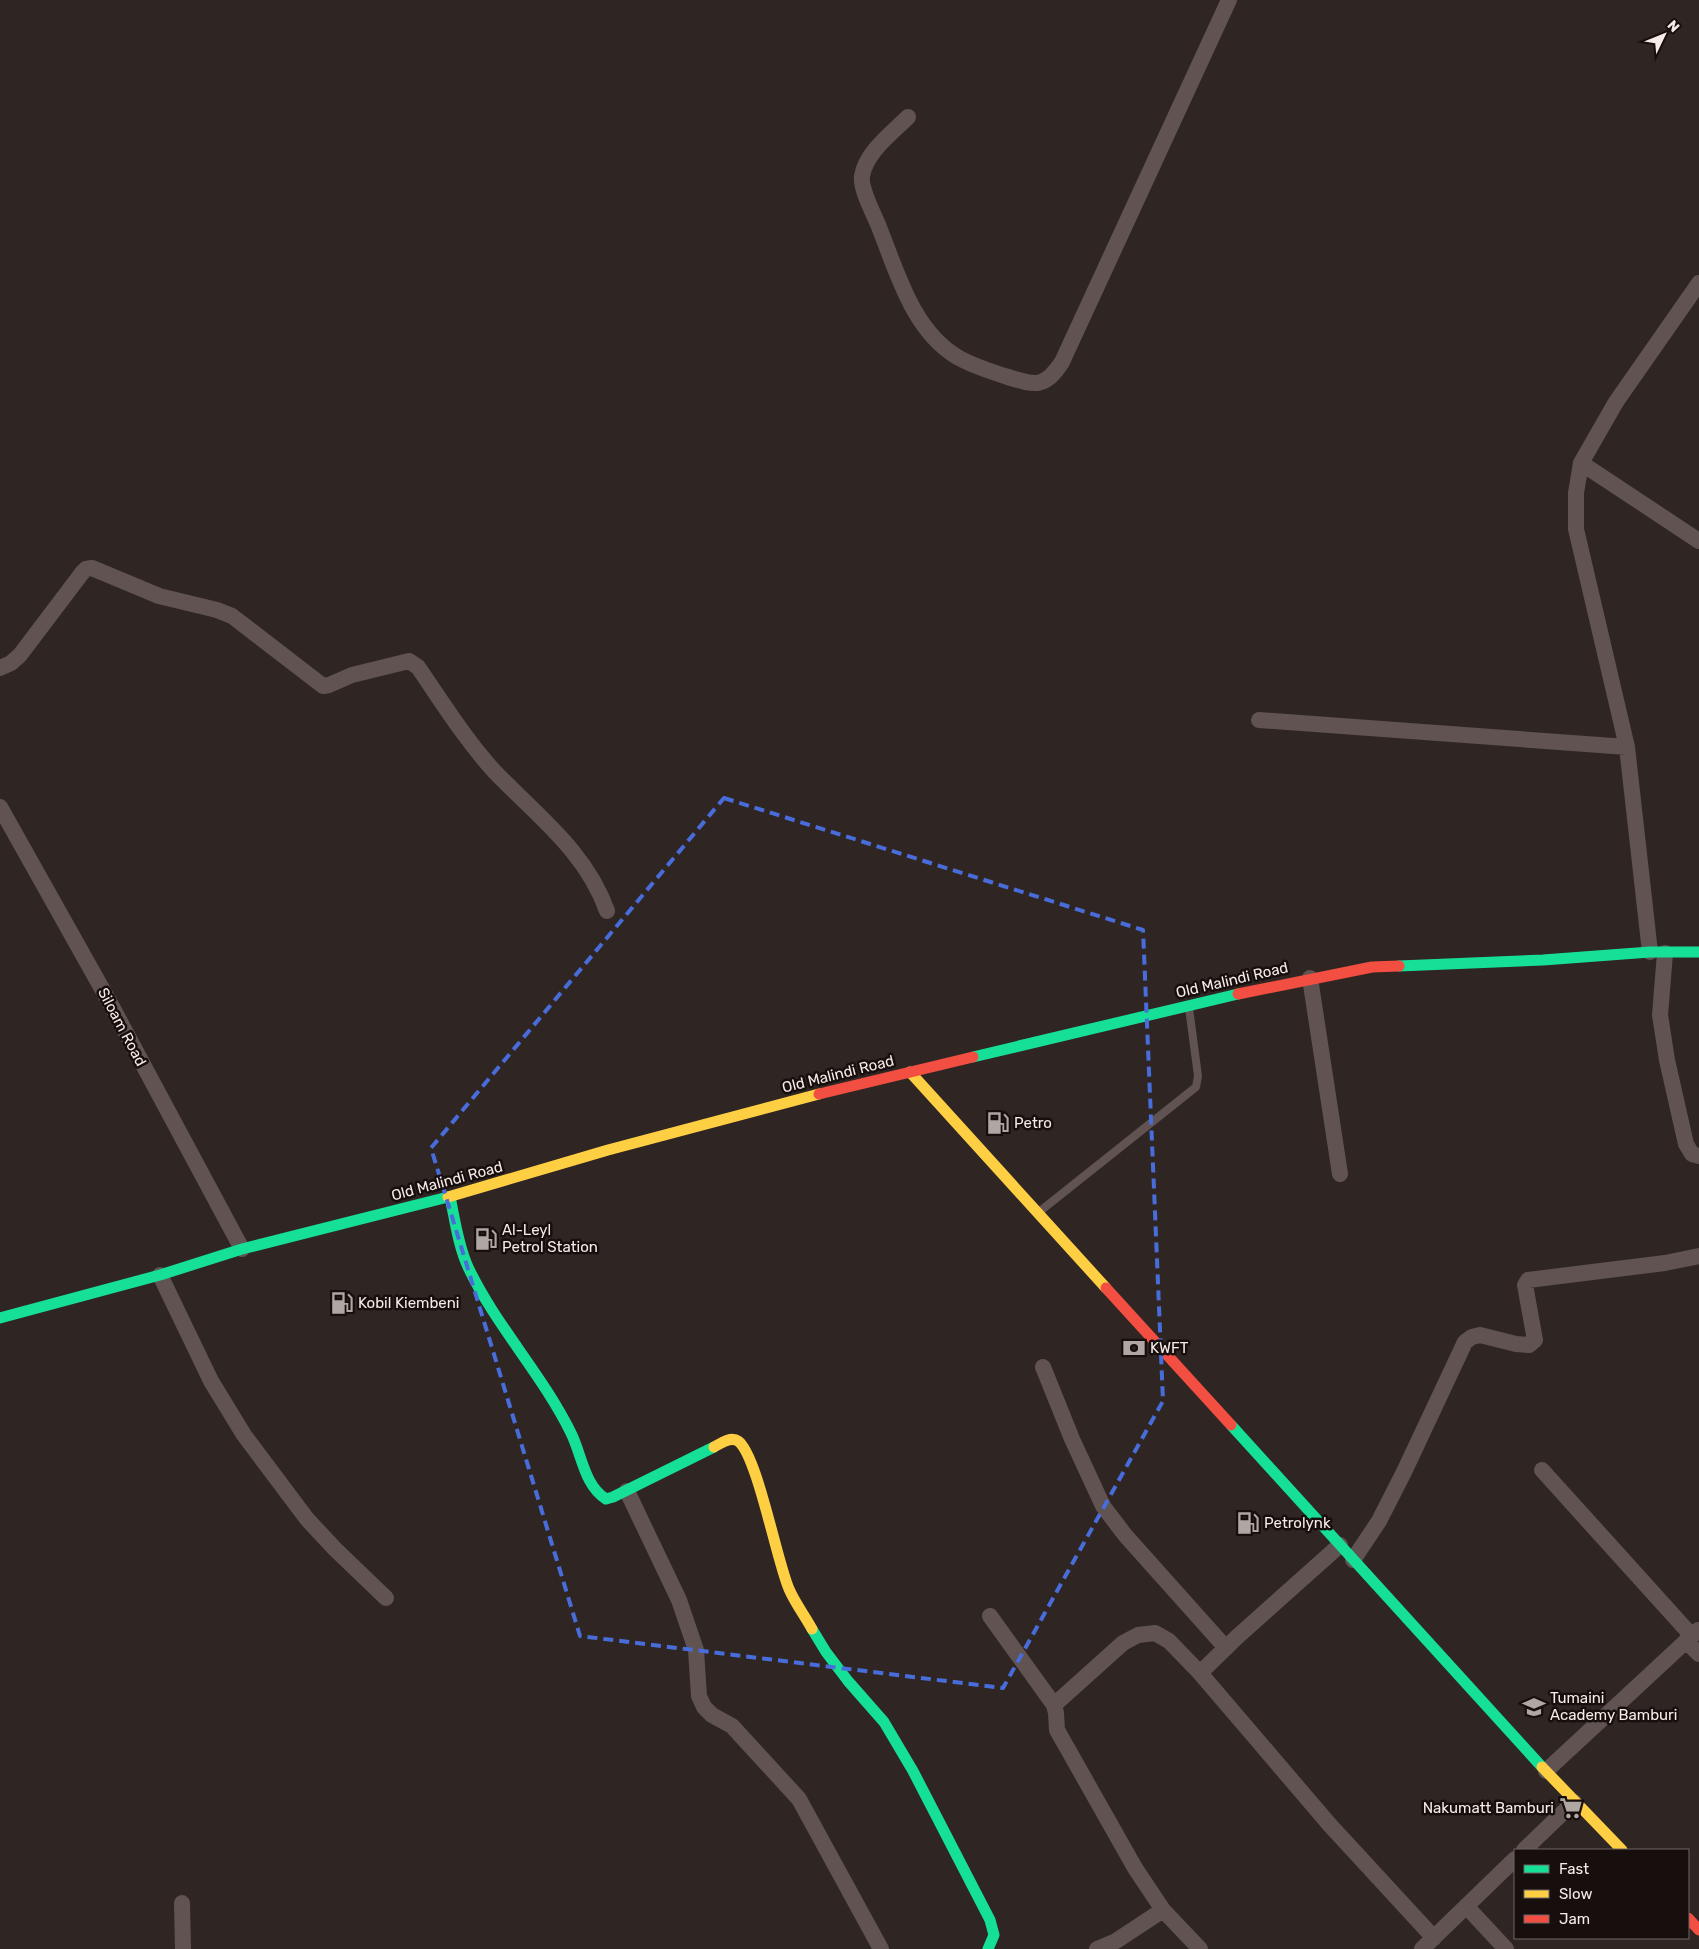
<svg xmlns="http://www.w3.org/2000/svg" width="1699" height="1949" font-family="Rubik,sans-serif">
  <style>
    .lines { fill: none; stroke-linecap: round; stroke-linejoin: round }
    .lane { stroke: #605352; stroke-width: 8 }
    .street { stroke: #605352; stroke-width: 16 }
    .fast { stroke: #16e098; stroke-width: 11 }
    .slow { stroke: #ffcf43; stroke-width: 11 }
    .jam { stroke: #f24e42; stroke-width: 11 }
    .marked { fill: none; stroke: #486ddb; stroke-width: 4; stroke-dasharray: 10 6; stroke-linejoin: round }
    .labels { text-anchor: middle; stroke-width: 5; stroke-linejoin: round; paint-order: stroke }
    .street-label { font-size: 15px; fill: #f6ebe6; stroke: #170f0d }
    .poi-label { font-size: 15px; fill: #f6ebe6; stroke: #170f0d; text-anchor: start }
  </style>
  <rect width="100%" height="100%" fill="#2f2623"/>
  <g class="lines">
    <path class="lane" d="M1039 1212 1196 1087 1198 1076 1189 1008"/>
    <path class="street" d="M908 117C892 133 866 152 862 176 860 189 874 214 879 227 897 272 913 332 959 358 974 366 992 372 1008 377 1036 386 1045 388 1062 362L1229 0
      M1581 463 1699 541
      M0 668 11 663 20 655 82 573 86 569 92 568 159 596 217 610 232 616 323 686 329 685 352 675 409 661 418 667C442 702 465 739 494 771 536 815 586 851 607 911
      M1259 720 1627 747
      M0 807 110 1003 242 1249
      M1650 952 1627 747 1576 529V493L1581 463 1616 402 1699 283
      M1665 953 1660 1015 1667 1060 1686 1144 1692 1154 1699 1156
      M1310 978 1340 1174
      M160 1275 211 1381 244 1435 307 1519 335 1549 386 1598
      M1043 1367 1072 1439 1103 1506 1125 1535 1226 1648
      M1542 1470 1692 1636
      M627 1491 679 1600 696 1650 699 1696 704 1707 712 1715 732 1726 799 1799 881 1949
      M1340 1545 1237 1637 1200 1673 1329 1824 1434 1938
      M1353 1560 1379 1521 1404 1472 1465 1342 1472 1337 1480 1335 1516 1344 1529 1345 1535 1340 1525 1285 1528 1280 1665 1263 1699 1256
      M990 1616 1054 1705 1056 1713 1057 1730 1135 1868 1163 1910 1200 1949
      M1686 1641 1699 1654
      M1054 1705 1123 1643 1138 1635 1155 1633 1169 1641 1200 1673
      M1546 1771 1698 1630
      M1524 1850 1574 1802
      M182 1903 183 1949
      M1466 1906 1506 1949
      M1097 1949 1116 1941 1163 1910
      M1422 1949 1515 1859"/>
    <path class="fast" d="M1399 966 1543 960 1650 952H1699
      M973 1057 1238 994
      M450 1197C455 1220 458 1245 468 1267 496 1326 542 1374 571 1433 582 1455 584 1485 606 1499L613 1497 714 1447
      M0 1318 160 1275 242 1249 448 1197
      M1231 1425 1542 1767
      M812 1629 826 1652 848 1681 884 1722 913 1771 990 1920 994 1935 988 1949"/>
    <path class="slow" d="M910 1072 1106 1288
      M448 1197 608 1150 819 1094
      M714 1447C721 1443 731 1436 738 1441 757 1454 777 1562 789 1589 795 1603 805 1616 812 1629
      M1542 1767 1622 1850"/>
    <path class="jam" d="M1238 994 1372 967 1399 966
      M819 1094 973 1057
      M1106 1288 1231 1425
      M1688 1918 1699 1930"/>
  </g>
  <path class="marked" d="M724 798 1143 930 1163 1401 1003 1688 580 1636 431 1148Z"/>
  <defs>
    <symbol id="fuel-bare" viewBox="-9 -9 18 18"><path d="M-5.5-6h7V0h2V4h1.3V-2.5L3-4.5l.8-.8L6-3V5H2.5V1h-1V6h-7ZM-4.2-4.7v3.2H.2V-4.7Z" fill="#b0a6a2" stroke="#170f0d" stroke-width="2.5" paint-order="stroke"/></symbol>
    <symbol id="bank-bare" viewBox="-9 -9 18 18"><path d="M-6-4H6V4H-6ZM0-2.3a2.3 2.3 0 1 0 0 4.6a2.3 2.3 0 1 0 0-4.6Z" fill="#b0a6a2" stroke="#170f0d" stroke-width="2.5" paint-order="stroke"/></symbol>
    <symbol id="school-bare" viewBox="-9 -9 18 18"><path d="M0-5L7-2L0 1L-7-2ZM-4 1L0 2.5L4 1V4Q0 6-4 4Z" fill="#b0a6a2" stroke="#170f0d" stroke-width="2.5" paint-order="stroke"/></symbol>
    <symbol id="supermarket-bare" viewBox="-9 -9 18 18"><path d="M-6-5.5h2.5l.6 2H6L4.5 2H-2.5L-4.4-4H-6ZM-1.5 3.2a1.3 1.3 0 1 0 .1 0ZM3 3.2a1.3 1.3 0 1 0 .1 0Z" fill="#b0a6a2" stroke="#170f0d" stroke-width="2.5" paint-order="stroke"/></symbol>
  </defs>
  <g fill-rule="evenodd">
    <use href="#fuel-bare" x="982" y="1107" width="32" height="32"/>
    <use href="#fuel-bare" x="470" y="1223" width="32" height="32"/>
    <use href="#fuel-bare" x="326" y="1287" width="32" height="32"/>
    <use href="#bank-bare" x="1118" y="1332" width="32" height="32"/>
    <use href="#fuel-bare" x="1232" y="1507" width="32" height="32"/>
    <use href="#school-bare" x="1518" y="1691" width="32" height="32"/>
    <use href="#supermarket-bare" x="1555" y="1792" width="32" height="32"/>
  </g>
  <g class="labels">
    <g class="street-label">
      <text transform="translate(1232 980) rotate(-13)" y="5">Old Malindi Road</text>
      <text transform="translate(122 1027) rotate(62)" y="5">Siloam Road</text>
      <text transform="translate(838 1074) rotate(-14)" y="5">Old Malindi Road</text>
      <text transform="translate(447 1181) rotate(-15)" y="5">Old Malindi Road</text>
    </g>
    <g class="poi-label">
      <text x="1014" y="1128">Petro</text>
      <text x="502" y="1235">Al-Leyl<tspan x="502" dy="17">Petrol Station</tspan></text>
      <text x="358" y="1308">Kobil Kiembeni</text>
      <text x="1150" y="1353">KWFT</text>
      <text x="1264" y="1528">Petrolynk</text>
      <text x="1550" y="1703">Tumaini<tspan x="1550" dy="17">Academy Bamburi</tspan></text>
      <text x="1554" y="1813" text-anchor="end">Nakumatt Bamburi</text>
    </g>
  </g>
  <rect x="1514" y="1849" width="175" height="90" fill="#170f0d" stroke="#706764"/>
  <rect x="1524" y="1865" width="25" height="8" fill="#16e098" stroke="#706764"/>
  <text x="1559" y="1874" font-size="15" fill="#f6ebe6">Fast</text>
  <rect x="1524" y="1890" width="25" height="8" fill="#ffcf43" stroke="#706764"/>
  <text x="1559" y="1899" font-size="15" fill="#f6ebe6">Slow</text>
  <rect x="1524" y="1915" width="25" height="8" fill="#f24e42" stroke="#706764"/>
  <text x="1559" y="1924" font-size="15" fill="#f6ebe6">Jam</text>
  <g transform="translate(1664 35) rotate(47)" stroke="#170f0d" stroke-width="4" paint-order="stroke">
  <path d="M0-4L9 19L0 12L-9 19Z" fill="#f6ebe6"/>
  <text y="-8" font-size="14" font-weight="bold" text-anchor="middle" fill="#f6ebe6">N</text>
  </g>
</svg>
